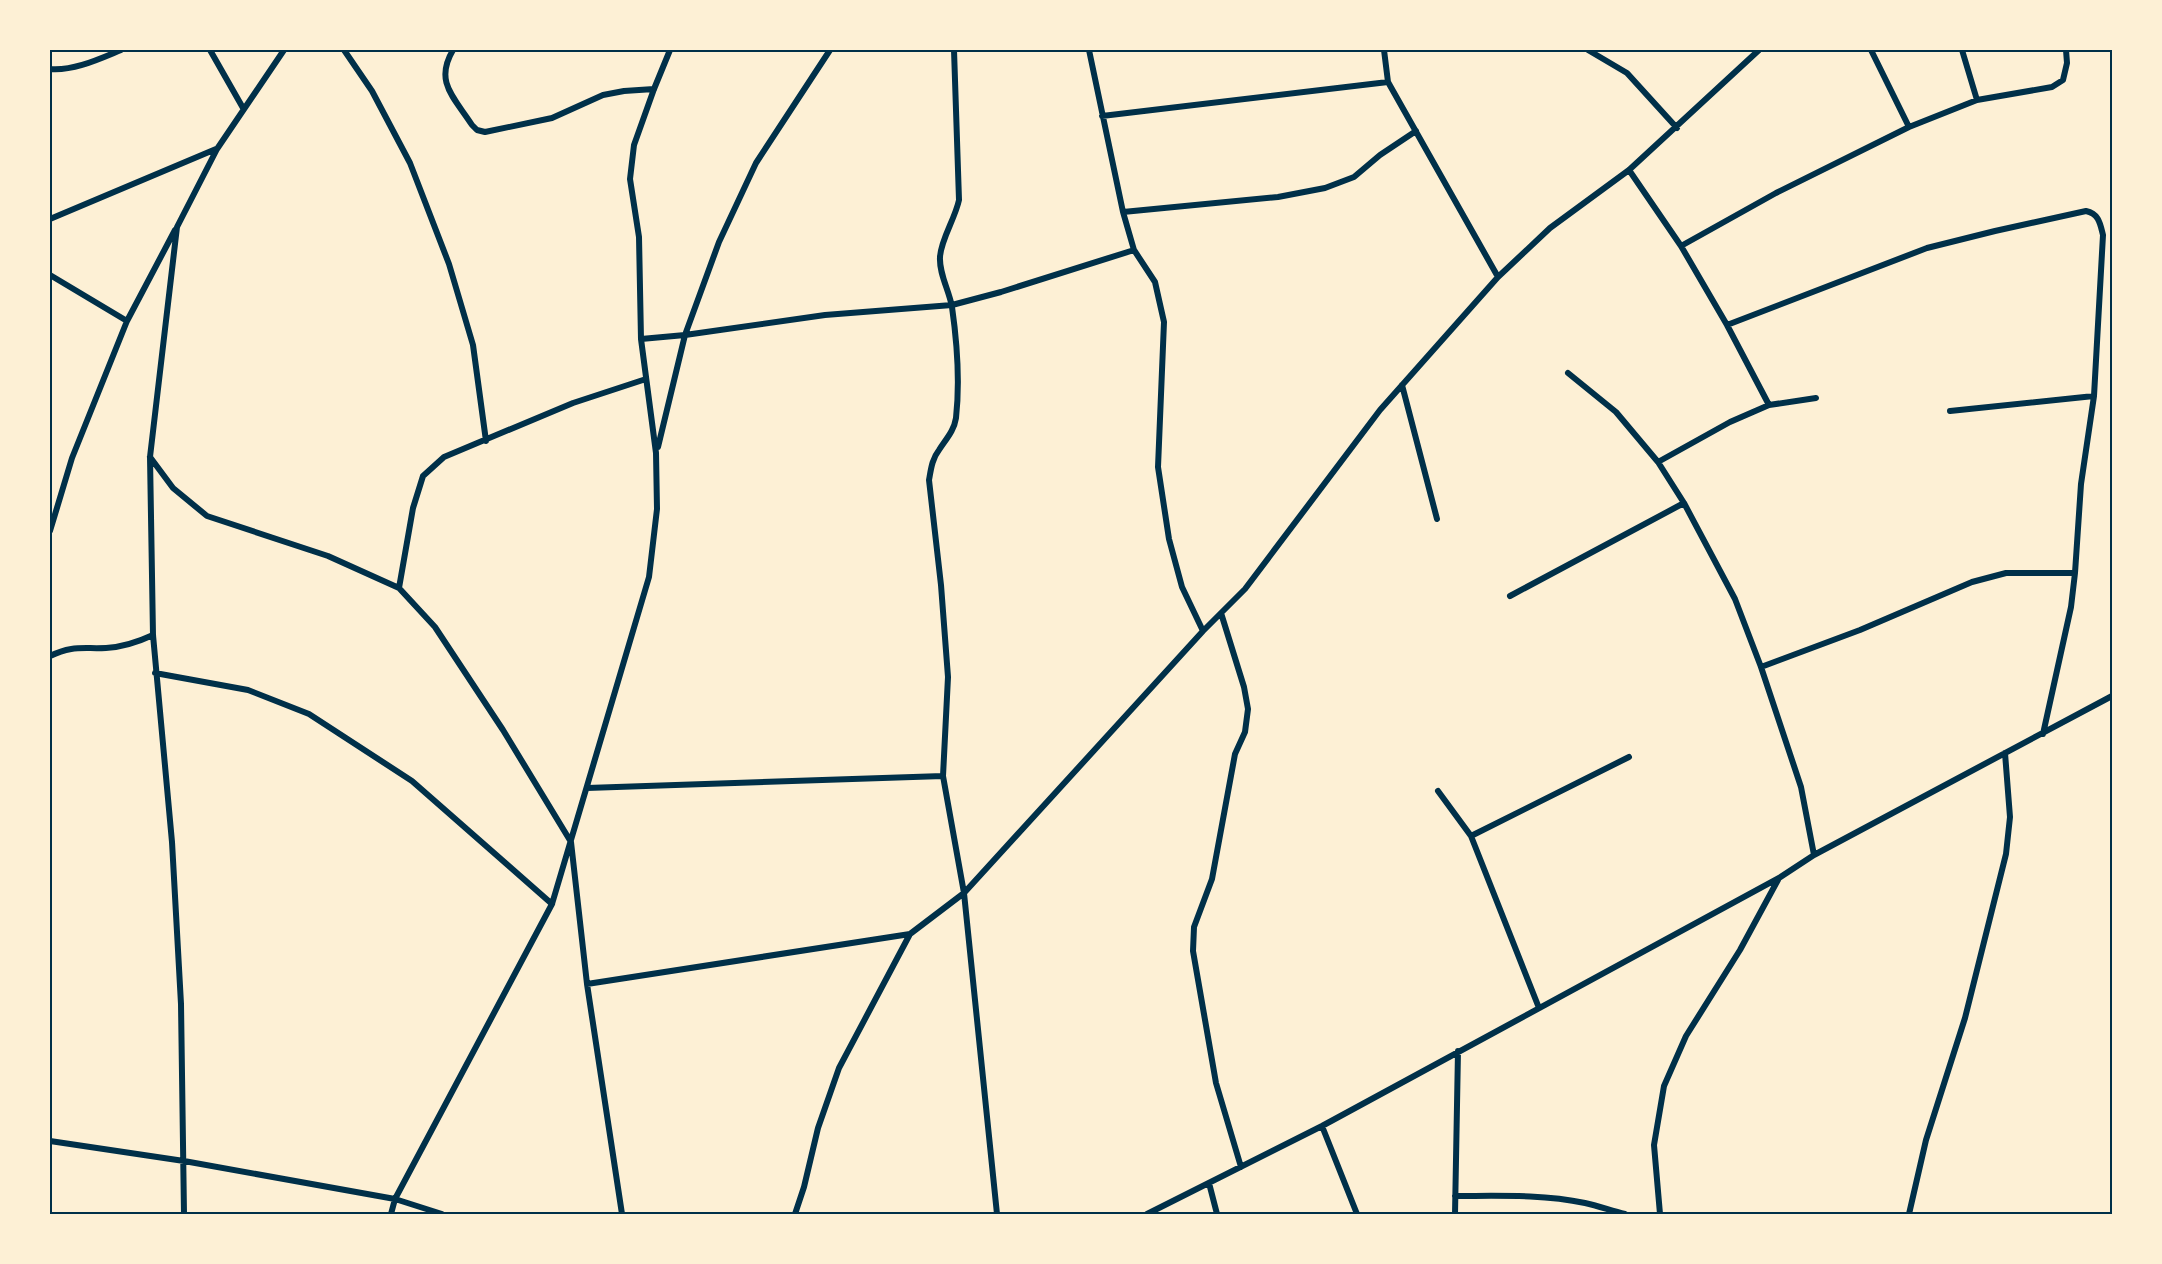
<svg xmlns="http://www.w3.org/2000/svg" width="2162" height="1264" font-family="'Alegreya Sans',sans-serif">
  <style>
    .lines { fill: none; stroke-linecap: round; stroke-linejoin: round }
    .minor { stroke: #003049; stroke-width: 6 }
    .neatline { fill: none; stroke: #003049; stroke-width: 2 }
  </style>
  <rect width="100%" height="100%" fill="#fdf0d5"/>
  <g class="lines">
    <path class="minor" d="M210 50 243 108
      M344 50 372 91 410 163 449 264 473 345 486 441
      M453 50C434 82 454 97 472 125L477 130 485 132 552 118 603 95 624 91 654 89
      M1089 50 1123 212 1134 250 1155 282 1164 322 1158 467 1169 539 1182 587 1203 631
      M1384 50 1388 82 1498 277
      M1588 50 1627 73 1677 128
      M1871 50 1909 127
      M1962 50 1977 100
      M50 69C74 71 99 59 121 50
      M1102 116 1388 82
      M1629 170 1681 246 1727 325 1769 405
      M1123 212 1278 197 1325 188 1354 177 1380 155 1416 131
      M50 219 216 149
      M1681 246 1776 193 1909 127 1977 100 2052 87 2063 80 2067 63 2066 50
      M50 275 127 321
      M1727 325 1927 248 1995 231 2086 211C2099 214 2100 223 2103 235L2094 396 2081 484 2075 573 2071 607 2043 734
      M641 339 685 335 825 315 952 305 1001 292 1134 250
      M1568 373 1616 412 1658 462 1684 503 1735 599 1761 667 1801 787 1814 855
      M1402 385 1437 519
      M1950 411 2094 396
      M658 447 685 335 719 242 756 163 830 50
      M150 457 173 488 207 516 328 556 399 588 435 627 503 730 571 842 587 984 622 1214
      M1658 462 1730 422 1769 405 1816 398
      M50 531 72 458 127 321 175 230
      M399 588 413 508 423 476 444 457 573 403 646 379
      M1510 596 1684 503
      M1221 613 1244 687 1248 709 1245 732 1235 754 1212 879 1194 927 1193 951 1216 1083 1241 1167
      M50 656C72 645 83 649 106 648 123 647 138 642 153 635
      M1761 667 1860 630 1972 582 2006 573H2075
      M155 673 248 690 309 714 412 781 552 904
      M587 788 943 776
      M1438 791 1471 836 1539 1008
      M1471 836 1629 757
      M587 984 910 934 964 893 943 776 948 677 941 585 929 480C931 469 932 459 939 450 946 439 954 431 956 418 960 382 957 342 952 307 949 290 939 274 940 257 941 239 955 219 959 200L954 50
      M1322 1126 1357 1214
      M50 1141 184 1161 395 1199 442 1214
      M1209 1183 1217 1214
      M1455 1196C1498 1196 1542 1194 1585 1203 1599 1206 1612 1211 1625 1214
      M184 1214 181 1004 172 842 153 635 150 457 177 227 217 149 284 50
      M391 1214 395 1199 552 904 649 577 657 509 656 453 641 339 639 237 630 179 634 145 654 89 670 50
      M795 1214 804 1187 818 1128 839 1068 910 934
      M997 1214 964 893 1203 631 1245 589 1380 410 1498 277 1550 228 1629 170 1759 50
      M1147 1214 1322 1126 1779 878 1814 855 2112 696
      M1455 1214 1458 1051
      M1660 1214 1654 1145 1664 1086 1686 1036 1740 950 1779 878
      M1909 1214 1926 1140 1965 1018 2006 854 2010 817 2005 753"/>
  </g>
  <rect width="2162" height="1264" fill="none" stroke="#fdf0d5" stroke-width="102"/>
  <rect x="51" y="51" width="2060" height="1162" class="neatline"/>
</svg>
